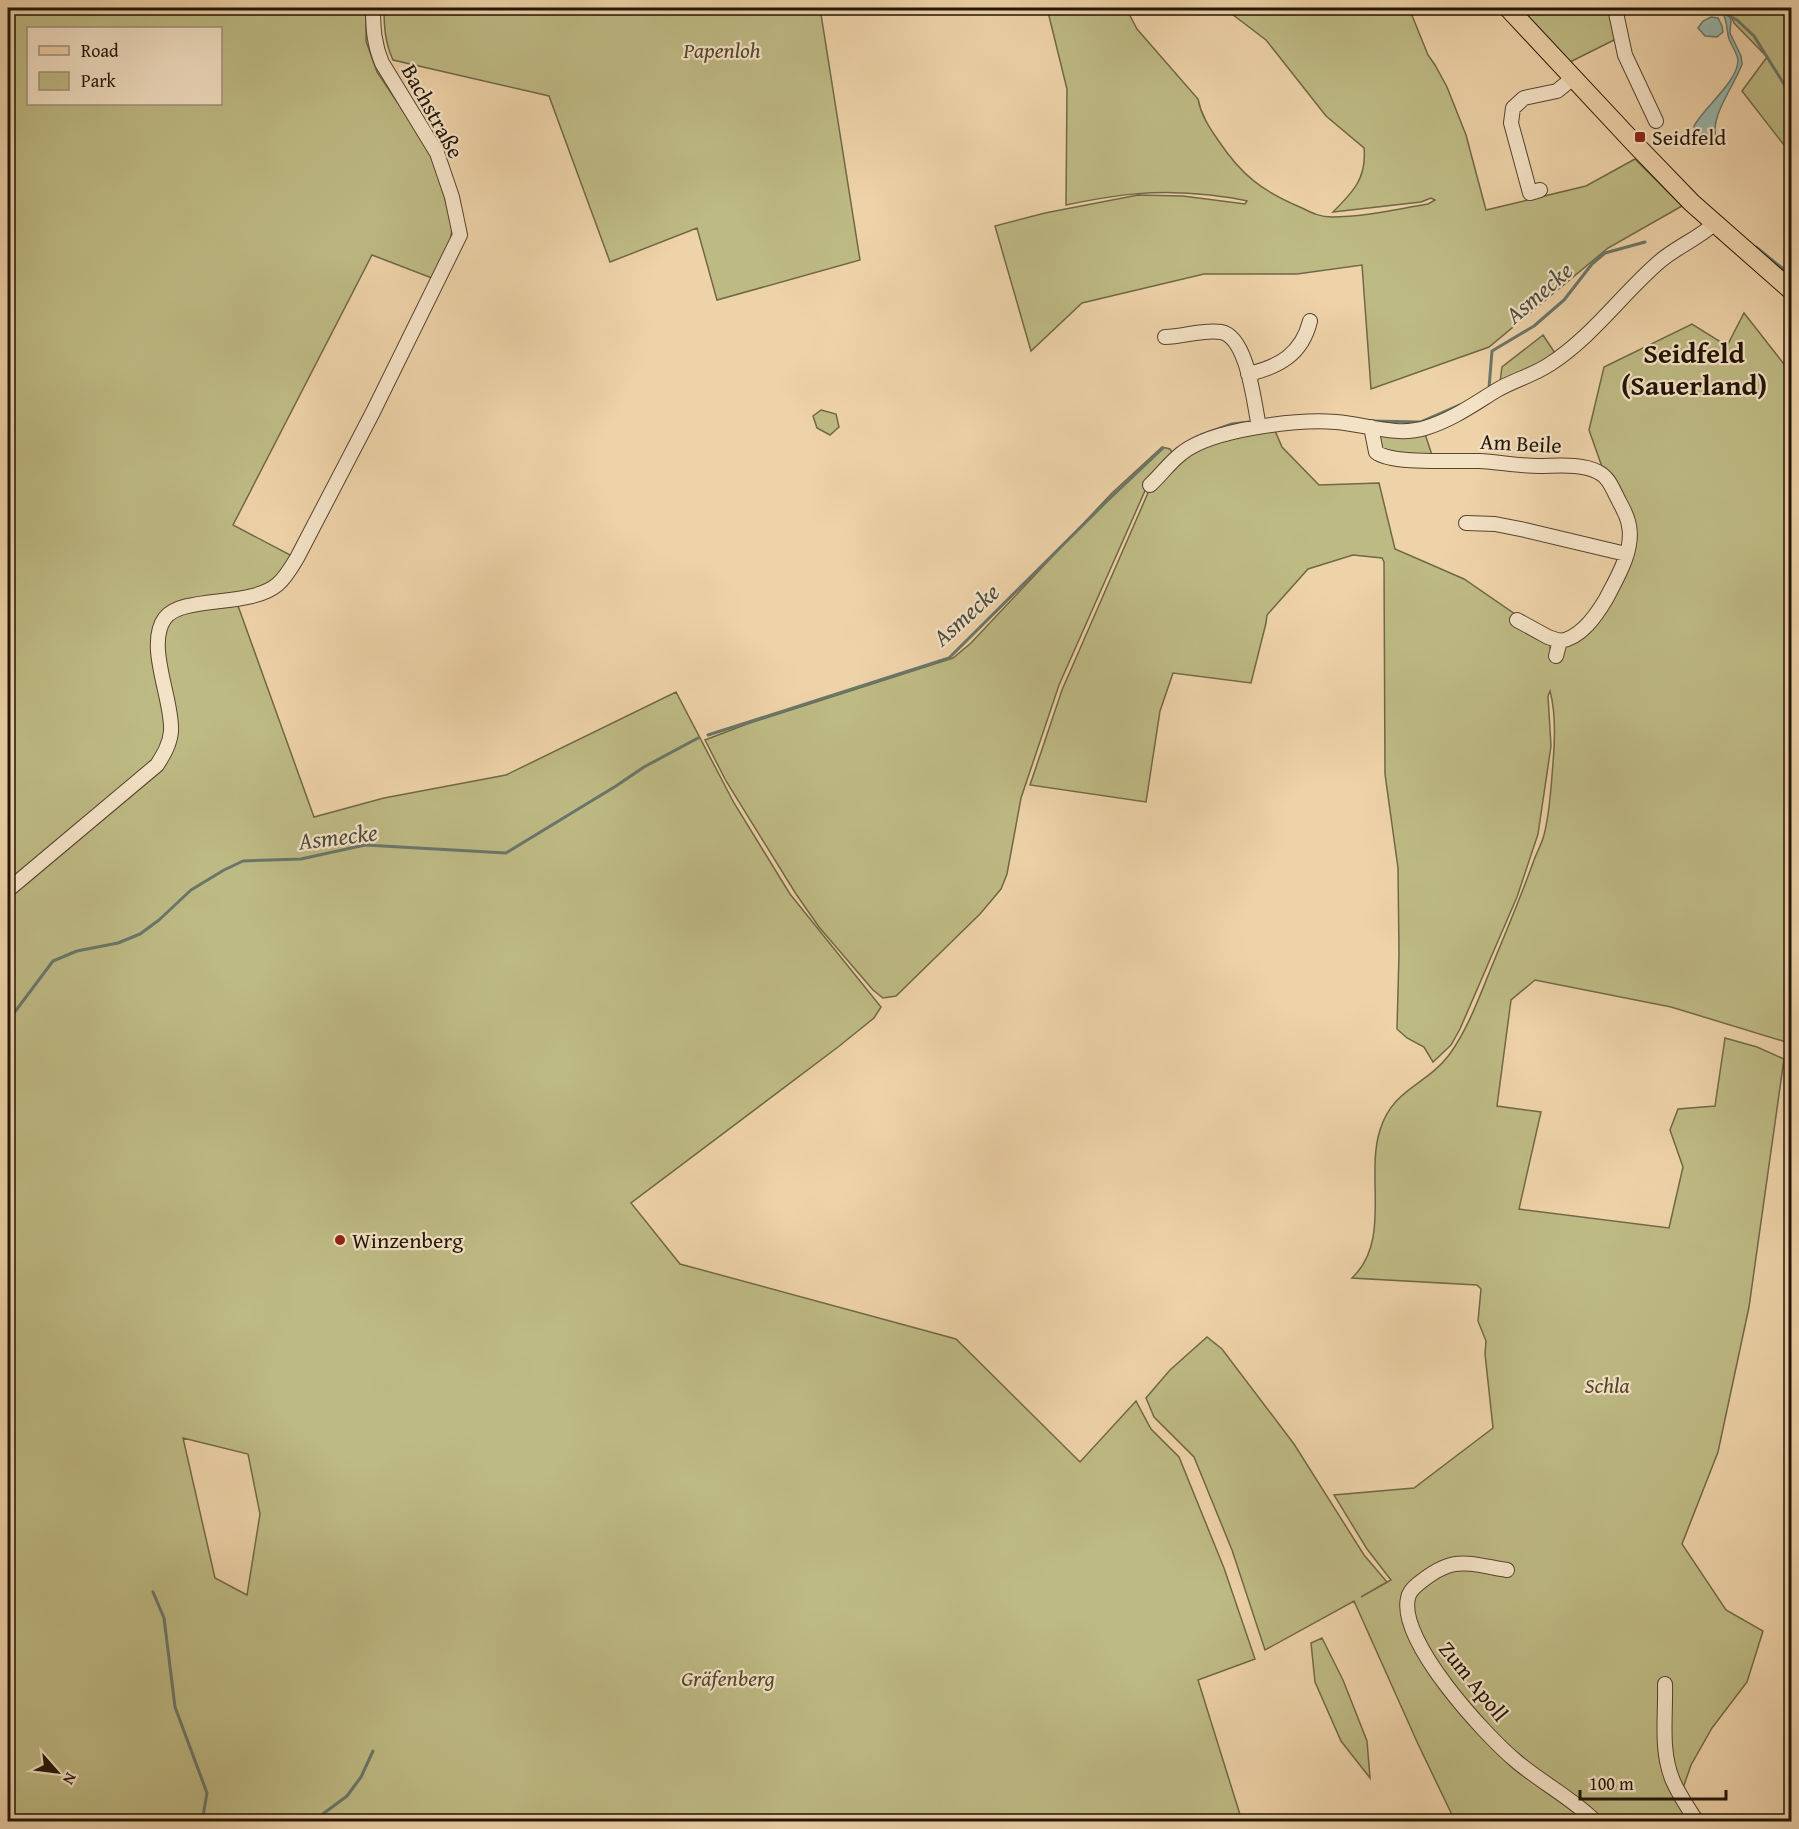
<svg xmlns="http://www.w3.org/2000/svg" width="1799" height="1829" font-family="'Gentium Book Plus',serif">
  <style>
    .green { fill: #beba84; stroke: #706846; stroke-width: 1.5; fill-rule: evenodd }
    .water { fill: #99b7ac; stroke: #69766a; stroke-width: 1.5 }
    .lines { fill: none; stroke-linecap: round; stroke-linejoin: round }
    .stream { stroke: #69766a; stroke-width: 3 }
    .minor-casing { stroke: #55442f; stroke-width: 16 }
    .major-casing { stroke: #221507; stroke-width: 20 }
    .minor { stroke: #f4e2c6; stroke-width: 14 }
    .major { stroke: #eed2a8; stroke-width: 18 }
    .poi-dot { fill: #8f2418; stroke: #f4e2c6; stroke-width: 2 }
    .labels { text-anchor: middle; stroke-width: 4.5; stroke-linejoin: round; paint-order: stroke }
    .park-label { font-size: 22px; font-style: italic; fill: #51472c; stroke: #f4e2c6 }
    .street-label { font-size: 22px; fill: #221507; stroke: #f4e2c6 }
    .poi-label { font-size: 22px; fill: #221507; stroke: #f4e2c6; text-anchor: start }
    .water-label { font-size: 24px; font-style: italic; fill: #4c4e41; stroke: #f4e2c6 }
    .district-label { font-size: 28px; font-weight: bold; fill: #221507; stroke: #f4e2c6 }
  </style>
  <rect width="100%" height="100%" fill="#eed2a8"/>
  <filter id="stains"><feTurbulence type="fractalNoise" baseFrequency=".00333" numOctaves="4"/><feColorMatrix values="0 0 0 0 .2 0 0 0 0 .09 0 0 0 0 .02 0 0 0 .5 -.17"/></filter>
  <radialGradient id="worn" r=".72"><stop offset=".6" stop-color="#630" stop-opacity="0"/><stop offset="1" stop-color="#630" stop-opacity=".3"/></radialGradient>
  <path class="green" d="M8 8H366V41L377 72 434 157 452 225C452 244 443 262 437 280L372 255 233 525 294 557 281 576 237 603 314 817 384 798 506 775 676 692 734 803 790 894 881 1007 874 1018 838 1047 631 1203 680 1264 956 1339 1080 1462 1136 1401 1151 1429 1179 1457 1224 1568 1255 1659 1198 1680 1242 1821H8ZM28 28H220V104H28ZM183 1438 248 1454 260 1514 247 1595 215 1578Z
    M384 8H820L860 260 717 300 697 228 610 262 549 96 393 60C385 43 384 26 384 8Z
    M1047 8H1128H1126L1137 29 1198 99C1201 115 1209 127 1218 140 1242 176 1262 191 1302 208 1312 213 1320 217 1332 217 1364 217 1397 209 1428 204L1435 200 1431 198 1421 202 1333 212C1353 192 1367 178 1364 148L1326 116 1266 40 1224 8H1409L1428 55 1435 65 1447 87 1466 135 1486 210 1586 186 1635 159 1682 206 1608 248 1489 347 1371 389 1362 265 1297 274H1204L1082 303 1031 351 995 226 1045 213 1138 195 1183 196 1245 204 1247 201C1236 198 1222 197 1210 195 1156 189 1119 194 1066 205L1067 89Z
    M1520 8H1609L1618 38 1570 62Z
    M1728 8H1791V154L1742 91 1767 57 1734 23Z
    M1744 313 1791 373V1049L1786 1042 1671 1007 1535 980 1511 1000 1497 1106 1541 1112 1519 1209 1669 1228 1683 1167 1670 1130 1678 1109 1715 1106 1725 1038 1757 1047 1784 1059 1749 1307 1718 1452 1682 1544 1726 1610 1763 1631 1747 1682 1712 1728 1691 1765 1682 1791 1693 1821H1455L1418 1744 1354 1601 1265 1650 1232 1550 1194 1457 1154 1417 1146 1398 1170 1370 1207 1337 1222 1349 1294 1444 1364 1555 1387 1582 1361 1597 1391 1580 1367 1549 1334 1495 1414 1488 1493 1428 1485 1354 1486 1341 1478 1321 1481 1289 1477 1285 1352 1278C1392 1240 1365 1177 1380 1130 1393 1088 1427 1085 1449 1055 1469 1028 1481 992 1494 961 1508 927 1522 894 1534 860 1537 852 1542 843 1544 835 1550 812 1551 787 1553 763 1555 740 1556 713 1550 691L1548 696 1551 746 1538 834 1517 897 1460 1029 1451 1045 1433 1062 1424 1047 1407 1038 1397 1029 1399 954 1398 868 1385 774 1384 562 1382 558 1353 555 1308 569 1267 615 1266 623 1251 683 1173 673 1160 711 1146 802 1030 785 1062 690 1151 486 1169 468 1213 441 1273 426 1282 447 1319 485 1379 483 1395 549 1464 579 1550 638V648L1558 647 1580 636 1631 549 1589 430 1604 367 1692 324 1727 346Z
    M1543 335 1555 353 1520 377 1500 382 1502 367Z
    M821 410 836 414 839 427 830 435 817 428 813 416Z
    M1425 434 1432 455H1400L1380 451 1376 435Z
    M1162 447 1170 449 1175 457 1148 484 1059 685 1021 798 1007 874 1001 889 980 914 896 996 883 998 873 990 819 927 796 894 726 781 705 740 747 724 953 658 971 643 1112 493Z
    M1322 1638 1343 1680 1367 1741 1370 1778 1341 1741 1315 1682 1311 1643Z"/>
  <path class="water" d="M1722 12 1729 15 1731 20 1730 33 1741 56 1742 64C1736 83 1707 120 1717 139L1715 146C1703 143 1695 139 1694 126 1704 107 1738 82 1738 60 1737 53 1732 46 1729 39 1726 29 1728 21 1722 12Z
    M1711 17 1718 18 1722 26 1723 32 1717 37 1705 36 1698 28 1703 21Z"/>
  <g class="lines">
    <path class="stream" d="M1719 8 1722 12 1737 20 1754 36 1792 97
      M1756 247 1792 276
      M1489 388 1492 351 1534 326 1564 300 1592 264 1605 253 1645 242
      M1371 421 1421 422 1460 405
      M1201 435 1232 424 1249 422
      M708 735 949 658 1107 501 1163 448
      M8 1021 53 961 77 951 118 943 140 934 159 920 191 890 224 870 243 861 301 859 365 845 506 853 616 786 644 767 698 738
      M153 1592 164 1618 175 1707 207 1793 202 1822
      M289 1822 320 1816 347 1796 361 1777 373 1751"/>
    <defs>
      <path id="minor" d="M1615 8 1625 55 1656 121
        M1540 190 1530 193 1511 123 1513 108 1524 98 1557 91 1573 78
        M1165 337C1183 337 1203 329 1221 332 1248 337 1254 404 1259 427
        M1248 374C1279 367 1302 354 1310 321
        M1371 427 1376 452C1392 465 1456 460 1479 461 1499 462 1519 466 1539 466 1557 466 1581 463 1598 472 1609 477 1613 490 1619 501 1623 509 1628 517 1629 526 1634 550 1617 578 1606 599 1596 616 1581 638 1560 641L1556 656
        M1150 485C1161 475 1170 462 1182 453 1212 429 1298 419 1336 422 1365 424 1396 437 1425 428 1452 420 1474 404 1497 390 1514 380 1534 375 1550 364 1591 338 1623 293 1659 262 1676 247 1698 239 1715 223
        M1466 523 1495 524 1525 530 1626 554
        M1517 620 1548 637 1560 641
        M8 890 157 765C164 754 170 744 171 731 173 700 145 645 165 618 182 595 251 608 278 584 286 577 291 568 297 558L373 412 460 235 452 197 437 153 382 63C374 44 373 28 373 8
        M1507 1570C1465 1563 1453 1555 1418 1584 1413 1588 1409 1592 1408 1598 1398 1641 1485 1735 1516 1761 1542 1783 1572 1798 1596 1822
        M1665 1684C1666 1715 1660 1751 1673 1781 1679 1795 1689 1809 1697 1822"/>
      <path id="major" d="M1508 8 1635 144 1692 203 1792 291"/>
    </defs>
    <use href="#minor" class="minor-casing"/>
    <use href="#major" class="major-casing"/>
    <use href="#minor" class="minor"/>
    <use href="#major" class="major"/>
  </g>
  <g class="poi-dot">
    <rect x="1634" y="131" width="12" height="12" rx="3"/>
    <circle cx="340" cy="1240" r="6"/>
  </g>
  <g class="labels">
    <g class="park-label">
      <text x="722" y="58">Papenloh</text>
      <text x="1607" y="1393">Schla</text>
      <text x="728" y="1686">Gräfenberg</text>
    </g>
    <g class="street-label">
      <text transform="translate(433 111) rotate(61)" y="8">Bachstraße</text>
      <text transform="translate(1521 443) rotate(3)" y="8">Am Beile</text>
      <text transform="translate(1474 1681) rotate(51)" y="8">Zum Apoll</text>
    </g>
    <g class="poi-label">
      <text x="1652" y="145">Seidfeld</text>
      <text x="352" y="1248">Winzenberg</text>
    </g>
    <g class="water-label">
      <text transform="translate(1539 293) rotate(-41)" y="8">Asmecke</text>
      <text transform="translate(966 615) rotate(-42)" y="8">Asmecke</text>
      <text transform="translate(338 837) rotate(-7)" y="8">Asmecke</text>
    </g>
    <g class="district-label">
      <text x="1694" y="363">Seidfeld<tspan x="1694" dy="32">(Sauerland)</tspan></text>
    </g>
  </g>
  <rect width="1799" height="1829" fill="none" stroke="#eed2a8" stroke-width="30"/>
  <rect x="9" y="9" width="1781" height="1811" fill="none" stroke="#221507" stroke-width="3"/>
  <rect x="15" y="15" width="1769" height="1799" fill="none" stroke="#221507" stroke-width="1.5"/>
  <rect x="27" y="27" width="195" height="78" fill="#f4e2c6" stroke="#a0907a" stroke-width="1.5"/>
  <rect x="39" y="46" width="30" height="9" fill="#eed2a8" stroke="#a0907a" stroke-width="1.5"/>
  <text x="81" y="57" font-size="18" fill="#221507">Road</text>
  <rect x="39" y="72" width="30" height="18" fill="#beba84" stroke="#a0907a" stroke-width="1.5"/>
  <text x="81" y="87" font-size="18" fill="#221507">Park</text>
  <g transform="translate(57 1772) rotate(118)" stroke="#f4e2c6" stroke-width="4.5" paint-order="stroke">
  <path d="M0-4.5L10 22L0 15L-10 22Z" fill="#221507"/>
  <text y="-9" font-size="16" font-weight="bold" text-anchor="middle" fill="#221507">N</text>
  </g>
  <path d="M1580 1790v9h146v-9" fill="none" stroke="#221507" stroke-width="3"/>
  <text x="1589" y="1790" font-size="18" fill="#221507" stroke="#f4e2c6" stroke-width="4.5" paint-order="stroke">100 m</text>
  <rect width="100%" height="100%" filter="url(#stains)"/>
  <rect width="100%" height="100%" fill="url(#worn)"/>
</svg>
